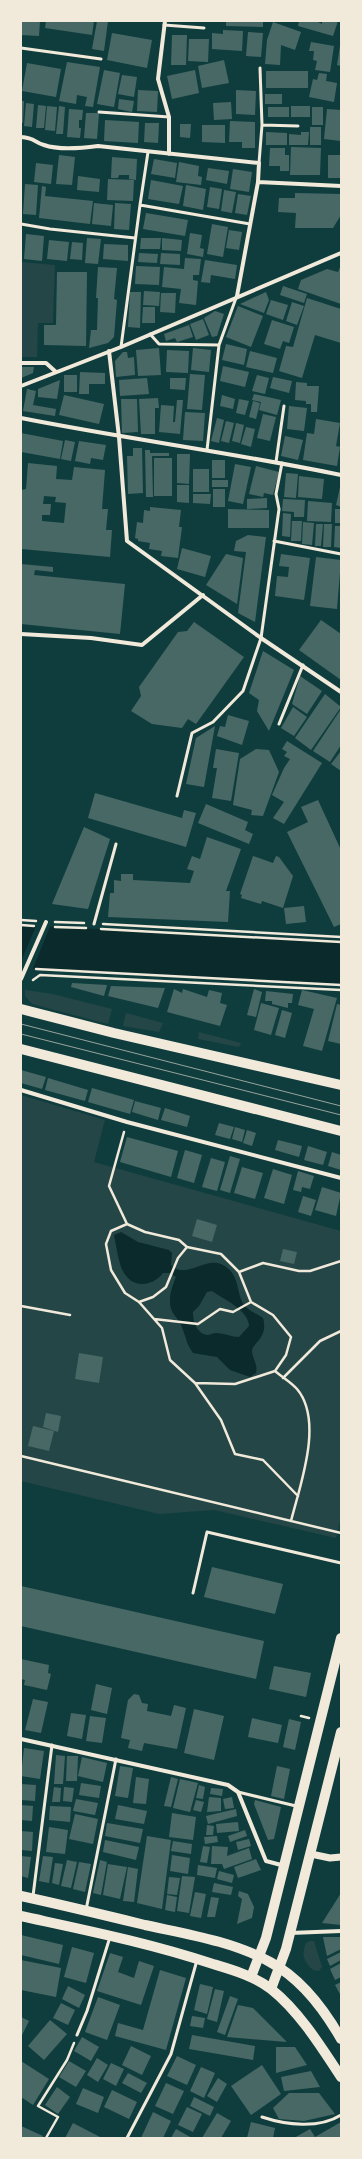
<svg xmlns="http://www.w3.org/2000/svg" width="362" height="2159" font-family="'Exo 2',sans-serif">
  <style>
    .green { fill: #244646 }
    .water { fill: #0a2a2b; fill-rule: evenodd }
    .pier { fill: #0f3d3e }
    .building { fill: #486865; fill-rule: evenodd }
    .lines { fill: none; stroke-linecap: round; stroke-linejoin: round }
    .path { stroke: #f1e9da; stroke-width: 2.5 }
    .service { stroke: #f1e9da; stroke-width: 3 }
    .minor { stroke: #f1e9da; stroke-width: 4 }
    .tertiary { stroke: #f1e9da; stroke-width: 7 }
    .primary { stroke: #f1e9da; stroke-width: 10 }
    .tram { stroke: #97a49c; stroke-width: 1 }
  </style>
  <rect width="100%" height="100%" fill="#0f3d3e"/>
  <path class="green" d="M21 262 55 265 53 323H38L37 357H21Z
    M25 990 53 994 112 1009 108 1024 32 1004 25 996Z
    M126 1013 163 1023 159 1032 123 1026Z
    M199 1032 241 1043 239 1047 198 1039Z
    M21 1095 105 1120 94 1162 341 1231V1517L336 1538 214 1510 159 1514 21 1481Z
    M310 1941H314L322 1967 319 1971 313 1970C304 1961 301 1955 306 1943Z"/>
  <path class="water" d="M21 925 341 942V985L21 968Z
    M121 1232 138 1242 169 1250 172 1253 171 1265C185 1280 204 1257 221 1264 243 1274 234 1297 247 1308 251 1312 258 1314 263 1318 269 1339 251 1343 252 1352 253 1360 258 1364 256 1373L250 1377 230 1370 217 1357 193 1353C186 1343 187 1340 183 1330 181 1322 175 1317 172 1311 167 1301 172 1286 176 1277L170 1273H163C152 1287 132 1289 123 1271 119 1265 116 1244 114 1235ZM212 1291C225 1300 248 1310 249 1326L239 1337C232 1337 224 1333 216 1333 213 1333 210 1335 207 1335 196 1333 193 1321 193 1312L199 1306 207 1292Z"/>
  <path class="pier" d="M37 924H51L32 971 21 970V961Z"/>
  <path class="building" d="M22 21H40L39 36 21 35Z
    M46 21H94L92 35 45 28Z
    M97 21H108L104 51 92 49Z
    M226 21H263V27L226 26Z
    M299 21H316L322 24V21H338L333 36 298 26Z
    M273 22 301 32 295 50 281 45 280 65 265 64 267 40Z
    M223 30 243 31 242 51 212 49V33L223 34Z
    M248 32 263 33 261 57 246 56Z
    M112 33 152 40 147 68 107 60Z
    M172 35H187L186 65H171Z
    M189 39H209L208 62 188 61Z
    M311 42 334 46 330 72 315 70 317 61 313 60 314 51H309Z
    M340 46H341V66L337 65Z
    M224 60 229 83 202 88 198 66Z
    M67 62 100 67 93 107 85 106 87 97 77 95 76 104 59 101Z
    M27 63 61 69 56 97 22 91Z
    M104 70 120 73 114 107 97 104Z
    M195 70 199 93 172 99 167 76Z
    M266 71H308V88H266Z
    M319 73 327 74 326 81 337 83 334 102 309 97 313 79 317 80Z
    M122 75 137 77 134 97 118 94Z
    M138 90 158 91 157 112 137 111Z
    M236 90 256 91 255 115 236 114Z
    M265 94H282V104H265Z
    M119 99 134 101 132 112 118 109Z
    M21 101H24L23 123 21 122Z
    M231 102 232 119 214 120 213 103Z
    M26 103 34 104 32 127 24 126Z
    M38 105 46 106 44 128H36Z
    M47 106 57 107 55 131 45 130Z
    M59 106 65 107 63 134H56Z
    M291 106H310V117H291Z
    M268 107H289V117H268Z
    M312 107H323V125H312Z
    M69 109 83 110 82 120H79V128H81L80 138 67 137Z
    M327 109 341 110V141L324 139Z
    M86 113H99L97 139 84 138Z
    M105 120 139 122 138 143 104 141Z
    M230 121 255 122V148H242V142H229Z
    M145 123H159L158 143 144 142Z
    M180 124H191L190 138 180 137Z
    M202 125H225V143L202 142Z
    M310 127H321V145H310Z
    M266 132 287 133V145H266Z
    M301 132H309L308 145H289V134L301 135Z
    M291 147 321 148 320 175H290Z
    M270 148H285V155H289V171H280V166H269Z
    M59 155 75 157 72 185 56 184Z
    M328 155H341V178H328Z
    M112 157 137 159 136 180 129 179V175H119L118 178H111Z
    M154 159 177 163 175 178 151 174Z
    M179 162 199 166 198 176 202 177 201 185 176 182Z
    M36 163 53 165 51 184 34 182Z
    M208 168 229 171 227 184 206 180Z
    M233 169 252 172 249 192 230 189Z
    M78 176 100 179 99 192 77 190Z
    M108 179 134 180 133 201 107 200Z
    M151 180 183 186 179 204 148 199Z
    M25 184 38 185 36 215 23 214Z
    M186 185 206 189 203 210 183 206Z
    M42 186 46 187 45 196 93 201 90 224 39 218Z
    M210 187 222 189 219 209 207 207Z
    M224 190 236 192 232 213 221 211Z
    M295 193 341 194V215L333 228H295L296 213 278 212 279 198H295Z
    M238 194 251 196 247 215 235 213Z
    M94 203 113 205 111 226 92 224Z
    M115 203 131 204 129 230 114 229Z
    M146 213 188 220 185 236 143 229Z
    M212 224 228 227 223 257 207 254Z
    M229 230 242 232 239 250 226 248Z
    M190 233 202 235 200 248 204 249 203 257 187 254Z
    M26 234 44 236 42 261 24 259Z
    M87 238 101 239 98 264 85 263Z
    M141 238H161L160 249H140Z
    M162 238 182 240 181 251 162 250Z
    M49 240 69 242 67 261 47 259Z
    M72 242 83 243 82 260 70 259Z
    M104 244 128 245V261L103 259Z
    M139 253 158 254 157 263 138 262Z
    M161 253 180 254V265L160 264Z
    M185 258 201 259 199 275H193V280L198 281 196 305 179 303 181 289 162 287 164 267 184 269Z
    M205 260 237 265 235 279 211 275 210 283 201 282Z
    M341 265V304L298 289 301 280 327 269 338 272Z
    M136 266 160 267 159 285 135 284Z
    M98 267 117 268 114 299 117 300 114 337 108 343 89 348 91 330H97L98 298H96Z
    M57 272H87L86 346 44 345V325H56Z
    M283 286 307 294 304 303 280 295Z
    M144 291 160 292 159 306 143 305Z
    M130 292H141L140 328 128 327Z
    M266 292 269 300 264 313 240 304Z
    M161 293H176L175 313 160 312Z
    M307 298 341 309V343L315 335 302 378 279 371 286 346 293 347Z
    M271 300 288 305 283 320 266 314Z
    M292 302 304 306 297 325 286 321Z
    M238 306 263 316 251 347 226 337Z
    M143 307H155V323H142Z
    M215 311 224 314 217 336 212 337 204 318Z
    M203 319 209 335 196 340 190 324Z
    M272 320 294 327 289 343 283 341 280 349 264 344Z
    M189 325 193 337 177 342 175 338 166 341 164 334Z
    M226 344 247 349 244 365 222 360Z
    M159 348 161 375 138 376 136 350Z
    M193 348 211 350 209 372 191 370Z
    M167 350 189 351 188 373 166 372Z
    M250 351 277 358 273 373 246 367Z
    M123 352H127L128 358 134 357 135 375 116 377 115 361Z
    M223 366 249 372 245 387 220 381Z
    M21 367H34L33 373 21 378Z
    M80 372 105 373V384H89V394H79Z
    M190 374 205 375 202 410 187 409Z
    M64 375H77V392H64Z
    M257 375 269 378 265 394 252 391Z
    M273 377 292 381 289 393 270 388Z
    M147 378 149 394 120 396 119 380Z
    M170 378H186L185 390 170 389Z
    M60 380 57 399 38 397V389Z
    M296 382 307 383V386H319L317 412H311V404H306V401L295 400Z
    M27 389 36 391 33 405 56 409 55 416 23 411Z
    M254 394 281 400 277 415 259 410 261 402 252 400Z
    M64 395 104 404 99 424 59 415Z
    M222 395 235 399 233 409 220 406Z
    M158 398 159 408H155V434H141L139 399Z
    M121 399H137L138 432 122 433Z
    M239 399 249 401 245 415 236 413Z
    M177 400H183L180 434 159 432 161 405 174 406 173 422H175Z
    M253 401 260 403 256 419 249 417Z
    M289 406 307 408 304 431 287 429Z
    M185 412 205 413 203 441 183 440Z
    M263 414 276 417 270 441 257 438Z
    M217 418 224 420 219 443 211 441Z
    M316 419 340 423 336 446 340 447 337 466 303 460 307 433 314 434Z
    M226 421 234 423 229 443 221 441Z
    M236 423 244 425 240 443 232 441Z
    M246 427 255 429 251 447 241 444Z
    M21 433 63 441 60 459 21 452Z
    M285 436 303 440 298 460 281 456Z
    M65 440 75 442 71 461 61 459Z
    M79 441 106 445 103 460 91 458 90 464 75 461Z
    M133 448H142L143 493 128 494 127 456H133Z
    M145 450H150V453H169V456H152L153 497H146Z
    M177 454H190L189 484 177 483Z
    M154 458H172V496H154Z
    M212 460H225V478H212Z
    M28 463 57 466 56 479 72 480 74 467 105 470 102 509H108L106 530H112L110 557 21 549V490L26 489ZM44 496 56 497 55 502 66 503 64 523 42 521V515H50L51 504H43Z
    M235 464 251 467 243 504 228 501Z
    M256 466 279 472 273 495 264 493 263 497 249 494Z
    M193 469H209V492H193Z
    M286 473 298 474 296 498 284 497Z
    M299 476 324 479 322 499 298 497Z
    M212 480H228V487H212Z
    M177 485H189V503L177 502Z
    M340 487H341V507L336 505Z
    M213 489H225V507H213Z
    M193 494H211L210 504 193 503Z
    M267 498V508L247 509V499Z
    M283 499 305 500 304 517H294V512L282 511Z
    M308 501 332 503 331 522 307 521Z
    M150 507 181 510 179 527H182L178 558 161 556 162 551 149 549 150 543 138 541V539L135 538 137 522 143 523 144 510 150 511Z
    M228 509 269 510V528H228Z
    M335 509H341V523H335Z
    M283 513 291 514 290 537 282 536Z
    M292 521H302L301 541H291Z
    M303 522 314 523 312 545 302 544Z
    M316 524H323L321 546H315Z
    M324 524H332L331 547H323Z
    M335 526H341V548L334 547Z
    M248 535 266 537 255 622 238 613 246 552 234 551 236 541Z
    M182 548 211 556 205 577 177 569Z
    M226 554 243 558 237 604 206 585Z
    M281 554 310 558 304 600 275 596 277 576 288 577 289 567 279 566Z
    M316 557 341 560 337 609 310 606Z
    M21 564 53 567V572L35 570 34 575 125 584 120 634 21 624Z
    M321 620 341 634V680L299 650Z
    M194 622 244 657 196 724 188 719 182 728 152 724 131 711 141 696 139 687 178 632 187 631Z
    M263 651 294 670 269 731 257 711 259 700 249 693Z
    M300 676 322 691 307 714 292 704Z
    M325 694 341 707 311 750 295 738Z
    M293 707 307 717 294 736 281 728Z
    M341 709V745L330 762 313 751Z
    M228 715 249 721 242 745 217 736 220 726 225 727Z
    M215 726 204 787 186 784 196 738Z
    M287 741 322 763 284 824 273 818 284 802 272 795 284 768 290 759 284 756 287 752 282 749Z
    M216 749 239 753 231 801 212 798 217 768H213Z
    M256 749 269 750 279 772 263 816 251 815 252 810 233 805 240 759Z
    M341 751V771L331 764Z
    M95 793 182 818 184 810 196 813 186 847 88 818Z
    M318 800 341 850V924L334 927 287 832 308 822 301 807Z
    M206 804 248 822 245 830 253 834 249 844 198 823Z
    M84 827 110 839 88 909 52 904Z
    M207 837 241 849 226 891H230L228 922 108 917 110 893H114V880L121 881V874H133V880L190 883 194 871 187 869 192 856 200 859Z
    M253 856 273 863 276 856 279 857 293 876 283 908 262 901 261 904 241 898 242 895 240 894Z
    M304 906 306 922 286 924 284 908Z
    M72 983 107 985 104 996 71 987Z
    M111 986 165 988 158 1008 108 996Z
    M174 989 182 993 183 989 207 997 209 990 222 993 220 1003 227 1005 220 1026 167 1012Z
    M254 989 262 992 256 1017 247 1015Z
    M302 990 337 998 322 1051 303 1046 314 1009 298 1005Z
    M266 991 293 994 292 1003H288V1008L272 1004V1001H265Z
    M261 1003 279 1008 271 1035 254 1030Z
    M337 1004 341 1005V1044L328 1041Z
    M282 1010 292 1013 285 1038 275 1035Z
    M21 1070 46 1077 42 1089 21 1083Z
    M48 1078 88 1090 85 1101 45 1090Z
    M92 1088 134 1100 130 1114 88 1102Z
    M135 1101 161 1108 158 1120 132 1112Z
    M165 1108 190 1116 187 1127 161 1120Z
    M219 1123 234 1127 230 1139 215 1135Z
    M235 1127 245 1130 242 1142 232 1139Z
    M247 1130 256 1133 252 1146 243 1143Z
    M127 1137 178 1151 171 1177 120 1162Z
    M278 1140 302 1146 299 1157 275 1150Z
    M308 1146 327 1152 323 1165 304 1160Z
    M185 1150 202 1155 194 1183 177 1178Z
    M332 1152 341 1155V1170L328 1166Z
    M230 1156 240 1159 230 1193 220 1190Z
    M211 1158 225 1162 217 1191 202 1187Z
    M242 1167 263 1173 255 1199 234 1193Z
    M273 1169 292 1175 284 1204 264 1198Z
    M298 1171 314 1176 310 1189 302 1187 301 1192 293 1190Z
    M322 1187 341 1193 336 1216 315 1210Z
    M303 1196 316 1200 311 1216 298 1212Z
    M197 1219 217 1225 212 1242 192 1236Z
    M283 1249 297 1252 294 1264 280 1261Z
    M79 1353 103 1357 99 1383 75 1379Z
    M46 1413 61 1416 58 1432 43 1427Z
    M33 1426 54 1431 49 1451 28 1446Z
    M212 1567 283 1584 275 1614 204 1597Z
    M21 1586 264 1641 256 1679 21 1626Z
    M21 1659 49 1665 48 1673 51 1674 47 1690 24 1685 25 1680 21 1679Z
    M274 1666 311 1673 306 1697 269 1689Z
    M96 1684 112 1688 107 1714 91 1710Z
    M134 1694 139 1695 142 1703 148 1704 147 1711 171 1716 174 1705 186 1708 177 1749 144 1743 142 1751 128 1748 130 1740 121 1738 128 1700Z
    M33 1699 48 1702 41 1733 25 1730Z
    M194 1709 224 1716 214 1760 184 1753Z
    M71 1713 86 1715 82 1739 67 1736Z
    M90 1716 106 1718 102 1743 86 1741Z
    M252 1718 282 1725 278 1743 248 1737Z
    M289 1719 301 1722 295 1750 283 1747Z
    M24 1748 44 1751 40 1779 21 1776Z
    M56 1755 65 1756 63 1784H54Z
    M67 1756H78L77 1781H66Z
    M82 1757 107 1763 103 1782 78 1776Z
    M120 1766 133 1768 128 1798 115 1796Z
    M277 1766 290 1769 284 1799 271 1796Z
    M136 1777 149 1779 146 1804 133 1803Z
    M171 1777 178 1779 171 1807 164 1806Z
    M180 1779 198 1783 190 1812 173 1808Z
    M81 1783 101 1786 99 1798 79 1795Z
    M21 1784 36 1785 35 1801 21 1800Z
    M199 1785 205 1787 203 1799 196 1798Z
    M54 1787 61 1788 60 1802H52Z
    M64 1787 74 1788 72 1802 63 1801Z
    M211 1788 223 1789 222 1796 210 1794Z
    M209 1797 221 1798V1811L207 1812Z
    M232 1797 234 1808 225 1809 223 1799Z
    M76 1799 98 1803 95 1815 73 1811Z
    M196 1800 204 1802 201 1812 193 1810Z
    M255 1800 281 1807 274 1839 268 1840 254 1804Z
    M21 1805 33 1806 32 1821 21 1820Z
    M118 1805 147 1811 144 1824 115 1819Z
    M50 1806 71 1807 70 1822 49 1820Z
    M236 1809 237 1816 208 1824 206 1816Z
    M172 1813 196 1817 193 1840 169 1837Z
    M75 1814 98 1819 93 1844 69 1839Z
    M238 1822 239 1831 217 1833 216 1824Z
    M107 1823 143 1829 140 1843 105 1836Z
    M207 1825 214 1826 213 1835H206Z
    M49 1827 68 1830 65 1854 46 1852Z
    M245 1830 247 1836 230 1842 228 1836Z
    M21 1831 33 1832 32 1851 21 1850Z
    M147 1836 171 1840 162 1909 137 1903Z
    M217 1836 218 1842 205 1844 204 1837Z
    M249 1839 251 1846 238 1850 236 1842Z
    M105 1840 139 1847 136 1860 103 1852Z
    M173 1841 192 1844 191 1854 171 1851Z
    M203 1846 210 1847 207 1863 200 1862Z
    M212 1846 228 1847 227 1856 249 1848 252 1859 224 1869 222 1864H211Z
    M172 1855 190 1858 188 1874 170 1871Z
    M21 1856 31 1857 28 1878 21 1876Z
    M43 1856 53 1857 49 1883 39 1881Z
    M256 1859 261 1870 238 1878 234 1867Z
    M67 1860 77 1862 71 1888 61 1886Z
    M100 1860 107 1862 101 1895 93 1893Z
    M79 1862 91 1864 85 1892 73 1889Z
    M55 1863 63 1864 59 1885 52 1883Z
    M108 1864 127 1867 120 1899 103 1895Z
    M198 1865 217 1868 215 1878 197 1875Z
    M128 1867 138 1869 134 1902 123 1901Z
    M219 1871 234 1875 232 1883 217 1879Z
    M182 1876 195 1877 189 1913 177 1911Z
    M169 1877 180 1878 177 1895 167 1894Z
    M214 1883 233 1887 231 1895 212 1892Z
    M239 1891 248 1894 254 1907 252 1918 237 1924 242 1899 238 1896Z
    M195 1892 206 1894 201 1918 190 1916Z
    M341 1893V1925L322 1923Z
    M167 1895 177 1897 175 1912 165 1910Z
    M211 1897 219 1898 215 1917H207Z
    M21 1935 63 1945 59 1964 21 1955Z
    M323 1937H341V1949L327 1956Z
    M72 1947 94 1953 86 1983 64 1977Z
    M341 1952V1960L330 1966 327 1959Z
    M110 1953 123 1957 118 1972 134 1978 139 1961 154 1966 141 2005 97 1991Z
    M21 1960 61 1968 56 1997 21 1990Z
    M341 1963V1977L335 1980 330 1969Z
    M160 1970 186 1978 166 2050 115 2036 118 2023 143 2030Z
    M341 1982V1996L335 1985Z
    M200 1984 213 1987 207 2014 194 2010Z
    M68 1986 85 1995 79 2008 62 1999Z
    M215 1989 224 1991 217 2022 207 2019Z
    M230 1996 238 1999 225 2035 217 2032Z
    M98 1997 120 2005 107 2040 85 2032Z
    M61 2003 75 2010 68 2025 53 2018Z
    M238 2005 253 2008 287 2042 227 2037Z
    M192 2016 205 2018 203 2028 190 2026Z
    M21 2017 29 2021 21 2037Z
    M50 2020 67 2034 44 2060 28 2046Z
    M192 2035 255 2046 253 2060 189 2049Z
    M82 2037 99 2047 91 2061 74 2051Z
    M131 2046 151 2056 142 2075 122 2065Z
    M276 2047H295L307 2065 276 2073Z
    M177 2056 196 2065 187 2085 167 2076Z
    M97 2058 108 2065 98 2082 87 2075Z
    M21 2061 49 2079 33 2105 21 2097Z
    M69 2061 86 2071 76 2087 59 2077Z
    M111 2063 124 2069 116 2086 103 2079Z
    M262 2065 281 2094 251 2115 231 2086Z
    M201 2067 215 2073 204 2098 190 2091Z
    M311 2071 320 2087 284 2091 281 2077Z
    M128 2073 147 2083 141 2093 122 2083Z
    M218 2078 227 2084 217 2102 207 2096Z
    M166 2083 184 2091 173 2114 155 2106Z
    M57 2087 70 2097 58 2114 45 2105Z
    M83 2088 104 2097 98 2113 76 2104Z
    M112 2090 137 2102 129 2119 104 2107Z
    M289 2093H319L335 2114 304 2121 279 2119 273 2108Z
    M194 2097 214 2107 210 2116 190 2106Z
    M187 2107 202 2114 193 2132 178 2125Z
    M153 2112 171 2121 163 2138H141Z
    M217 2113 231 2121 221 2138H202Z
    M251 2122 275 2128 273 2138H247Z
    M341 2122V2138H294L310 2129 315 2137Z
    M73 2123 102 2138H65Z
    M21 2126 43 2136 41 2138H21Z
    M176 2129 192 2138H171Z"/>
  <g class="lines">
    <path class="path" d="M21 920 36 921
      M55 922 84 923
      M103 924 341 937
      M21 925 34 926
      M55 927 86 928
      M101 929 341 942
      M36 969 341 985
      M33 980 40 975 341 990
      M124 1132 109 1186 127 1224 111 1231 106 1244 111 1270 125 1293 139 1302 162 1328 170 1360 195 1383 235 1384 275 1371
      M127 1224 145 1232 179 1240 187 1247 178 1258 166 1287 153 1297 139 1302
      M187 1247 221 1254 239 1272 251 1302 273 1315 291 1337 286 1355 275 1371C282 1377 291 1382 297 1389 324 1421 300 1485 291 1521
      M239 1272 263 1263 299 1271H310L341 1261
      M21 1306 70 1315
      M154 1319 198 1324 220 1309 233 1312 251 1302
      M283 1378 320 1341 341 1331
      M195 1383 221 1420 235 1454 263 1460 298 1496
      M21 1456 341 1533
      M301 1716 309 1718
      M46 2138 58 2117 38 2106 67 2060 74 2043"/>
    <path class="service" d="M164 25 204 28
      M21 48 101 59
      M99 112 169 117
      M262 125 298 126
      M259 163 262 125 260 68
      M140 205 148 152
      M21 224 50 229 135 238
      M150 334 159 344 219 345
      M121 347 140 205 250 224
      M207 450 219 345 236 298
      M276 462 284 406
      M274 541 341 554
      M279 724 303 665
      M177 796 192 733 213 722 243 691 261 638 279 509 276 494 282 463
      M94 924 116 844
      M193 1593 207 1532 341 1563
      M238 1792 296 1806
      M33 1896 52 1745
      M86 1910 116 1759
      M77 2035 87 2011 110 1937
      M262 2117C286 2125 319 2129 341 2115
      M127 2138 171 2054 197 1960"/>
    <path class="minor" d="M165 21 158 79 169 117V154
      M21 137C36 138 33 142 44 145 58 150 83 148 98 146L259 163 258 182 237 296
      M258 182 341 186
      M109 351 119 437 127 541 261 638 341 692
      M21 363H46L56 372
      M21 386 121 347 341 253
      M21 418C127 439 235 453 341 475
      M21 634 91 638 142 645 203 595
      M21 979 46 922
      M21 1090 127 1122 341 1178
      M21 1739 228 1785 238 1792 266 1861 285 1866
      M290 1933 341 1931"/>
    <path class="tertiary" d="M311 1854 330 1858 341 1857"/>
    <path class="primary" d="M21 1009 114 1033 341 1085
      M21 1049 341 1131
      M21 1896C63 1905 104 1915 145 1925 186 1934 232 1941 270 1962 300 1978 324 2009 341 2039
      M21 1916C85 1930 150 1943 213 1964 233 1970 254 1976 271 1989 299 2011 322 2048 341 2077
      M251 1977 266 1938 341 1638
      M271 1989 286 1949 341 1732"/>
    <path class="tram" d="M21 1024 341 1106
      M21 1034 341 1115"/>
  </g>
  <rect width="362" height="2159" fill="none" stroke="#f1e9da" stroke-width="44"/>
</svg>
